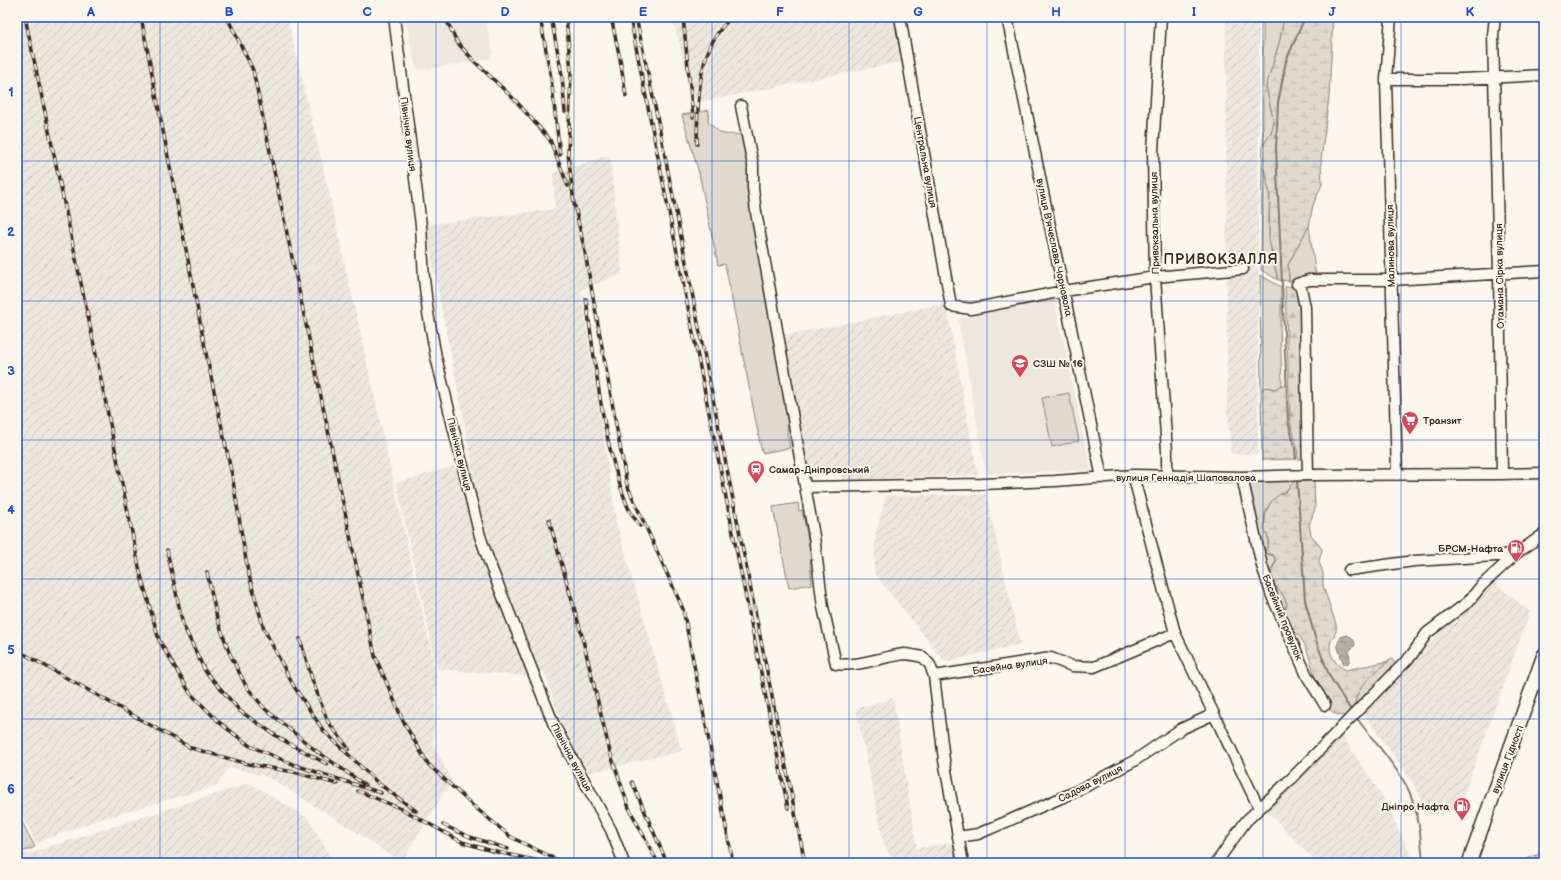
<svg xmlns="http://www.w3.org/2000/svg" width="1561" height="880" font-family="'Balsamiq Sans',sans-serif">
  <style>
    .built { fill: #ede8dd }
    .industrial { fill: url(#industrial-furrows) }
    .grass { fill: #dfd9ce; stroke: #8d8276 }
    .forest { fill: url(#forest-firs); stroke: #8d8276 }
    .wetland { fill: url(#wetland-marsh); stroke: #8d8276 }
    .park { fill: url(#park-dots); stroke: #8d8276 }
    .water { fill: url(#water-ripples); stroke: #85796d }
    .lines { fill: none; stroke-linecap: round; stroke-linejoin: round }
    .stream { stroke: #85796d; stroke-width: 2 }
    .minor-casing { stroke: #3b2a1e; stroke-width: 13 }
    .major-casing { stroke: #3b2a1e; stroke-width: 16 }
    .minor { stroke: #fbf7ec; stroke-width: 10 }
    .major { stroke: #fbf7ec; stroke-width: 13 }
    .rail-casing { stroke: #3b2a1e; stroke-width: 3.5 }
    .rail { stroke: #fbf7ec; stroke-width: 2; stroke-dasharray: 6; stroke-linecap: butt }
    .grid { fill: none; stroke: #1d4ed8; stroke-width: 1; stroke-opacity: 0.55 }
    .labels { text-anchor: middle; stroke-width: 4; stroke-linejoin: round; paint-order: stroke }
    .street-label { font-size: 10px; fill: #3b2a1e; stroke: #fbf7ec }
    .poi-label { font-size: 10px; font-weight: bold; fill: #3b2a1e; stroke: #fbf7ec; text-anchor: start }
    .district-label { font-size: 14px; font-weight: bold; letter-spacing: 1px; fill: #3b2a1e; stroke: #fbf7ec }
    .neatline { fill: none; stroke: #1d4ed8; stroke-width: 1.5 }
    .grid-label { font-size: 13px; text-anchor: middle; font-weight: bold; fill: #1d4ed8 }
  </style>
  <defs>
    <pattern id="industrial-furrows" width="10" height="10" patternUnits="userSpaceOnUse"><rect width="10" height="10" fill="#ede8dd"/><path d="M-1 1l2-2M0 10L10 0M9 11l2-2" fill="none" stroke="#ccc7bd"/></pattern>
    <pattern id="forest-firs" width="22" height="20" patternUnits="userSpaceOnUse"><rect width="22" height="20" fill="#dfd9ce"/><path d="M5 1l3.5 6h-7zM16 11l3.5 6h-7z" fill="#c0bab0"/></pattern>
    <pattern id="wetland-marsh" width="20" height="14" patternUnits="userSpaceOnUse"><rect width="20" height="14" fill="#dfd9ce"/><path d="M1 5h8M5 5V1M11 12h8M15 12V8" fill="none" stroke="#c0bab0"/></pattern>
    <pattern id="park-dots" width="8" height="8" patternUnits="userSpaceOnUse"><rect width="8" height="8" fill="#dfd9ce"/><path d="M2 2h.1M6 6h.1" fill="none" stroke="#c0bab0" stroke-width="1.8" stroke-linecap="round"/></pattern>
    <pattern id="water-ripples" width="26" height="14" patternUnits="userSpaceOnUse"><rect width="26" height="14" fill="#b6aea2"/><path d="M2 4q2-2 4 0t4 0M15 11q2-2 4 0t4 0" fill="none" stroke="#958e83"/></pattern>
  </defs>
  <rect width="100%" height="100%" fill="#fbf7ec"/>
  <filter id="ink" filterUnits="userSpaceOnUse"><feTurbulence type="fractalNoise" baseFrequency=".025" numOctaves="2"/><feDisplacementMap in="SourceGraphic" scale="8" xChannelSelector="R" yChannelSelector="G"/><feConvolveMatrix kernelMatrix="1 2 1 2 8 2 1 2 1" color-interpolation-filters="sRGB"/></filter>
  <g filter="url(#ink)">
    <path class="built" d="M405 17H485L493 53 489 59 422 70 416 68Z
      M1054 299 1091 470 986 474 958 319Z"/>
    <path class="industrial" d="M17 17H287L330 197 437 677 433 745 452 780 401 863 355 831 270 778 230 767 215 786 92 822 36 843 17 805Z
      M672 17H895L904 61 696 103Z
      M1226 17H1259L1258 454H1231L1227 409Z
      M610 155 622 274 581 290 617 525 682 751 589 773 561 723 544 670 524 676 437 669 396 483 472 461 425 225 555 209 553 173Z
      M946 303 978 475 842 480 841 469 807 472 782 336Z
      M986 494 1020 644 945 662 874 573 875 536 886 496Z
      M1493 581 1530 612 1459 808 1430 816 1413 783 1361 710Z
      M893 698 917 848 955 842 960 863H892L891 856 884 845 856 709Z
      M1342 735 1381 794 1415 863H1317L1267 811Z
      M250 783 308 818 334 863H17V857Z"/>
    <path class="grass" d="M1263 17H1284L1280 40 1266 87 1274 123 1271 134 1263 145Z
      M709 110 708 122C713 126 718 132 724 134 731 135 737 133 744 136L788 411 787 432 790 448 762 453 725 264 718 265 699 173 682 115Z
      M1262 167C1275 190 1266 215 1270 241 1271 254 1275 267 1278 280L1261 270Z
      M1309 226 1316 277 1289 281 1288 265 1297 247Z
      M1260 275 1281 287V320L1280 326 1282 385 1275 389 1265 387 1261 391Z
      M1069 393 1079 441 1052 447 1042 398Z
      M1295 481C1292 485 1288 489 1284 492 1277 497 1268 503 1266 512 1260 529 1274 538 1265 551L1269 555H1273L1276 561 1272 568 1273 583 1283 595 1287 604 1284 611 1271 585 1248 485 1253 482Z
      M798 503 799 511 802 510 811 553 810 564 812 584 789 588 773 507Z
      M1392 659 1396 666 1355 707C1355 687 1375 669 1392 659Z"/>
    <path class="forest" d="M1298 286 1302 304 1305 459H1298L1297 447 1290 421 1285 287Z
      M1544 852V863H1499L1527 859Z"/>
    <path class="wetland" d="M1284 17H1333L1329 97 1321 160 1322 184 1313 205 1309 226 1297 247 1288 265 1289 281 1278 280 1269 239 1270 193 1267 184V176L1262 167 1263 145 1271 134 1274 123 1266 87 1280 40Z
      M1282 385H1287L1288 421 1295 448 1296 459 1262 460 1261 391 1265 387 1275 389Z
      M1295 481H1314L1315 509 1309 525 1311 535 1322 549 1319 562 1323 573V586L1336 624C1338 636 1331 636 1330 645 1329 656 1337 666 1346 670L1389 661C1375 673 1355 686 1355 707L1346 716C1342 716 1337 715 1334 713 1310 697 1316 639 1289 628 1285 619 1283 613 1287 604L1283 595 1273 583 1271 572 1276 561 1273 555 1264 553 1268 546 1269 539 1264 529 1266 511 1271 502 1277 496 1285 492Z"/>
    <path class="park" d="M17 812 35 847 17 854Z"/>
    <path class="water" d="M1346 635C1352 637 1354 638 1355 645L1349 651 1350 661 1347 664 1344 665 1337 645 1341 637Z"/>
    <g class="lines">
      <path class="stream" d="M1296 459 1295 448 1288 421 1276 148 1278 103 1286 61 1305 17
        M1297 480 1305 600 1316 641 1330 677 1352 712
        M1356 717C1373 741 1394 762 1407 787 1419 810 1421 838 1423 863"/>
      <defs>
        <path id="minor" d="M394 17 421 225 424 279 428 313 436 357 480 536 491 567 554 725 611 830 624 863
          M900 17 951 306 971 309 1064 291 1155 277 1243 269
          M1007 17 1102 478
          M1161 17 1153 151 1155 277 1167 451V476
          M1391 17 1386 79 1397 475
          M1495 17 1493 35 1499 274 1502 474
          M1386 79H1462L1544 75
          M741 106 753 165V188L756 212 814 536 823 607 836 664C860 667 881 657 904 654 910 654 917 656 923 657L930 665 934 676 944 760 963 863
          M1300 283 1305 307 1308 475
          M1297 284 1309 280H1391L1544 271
          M1133 475 1175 633 1259 808
          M1242 477 1262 566 1272 596 1307 676 1325 705
          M805 487 982 484 1055 481 1133 475 1242 477 1311 475 1502 474 1544 473
          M1349 570 1414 561 1496 556 1517 553
          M934 676 1051 658 1072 666 1094 667 1175 633
          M958 837 978 834 1077 791 1134 761 1181 729 1214 714
          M1216 863 1246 821 1292 778 1411 656 1427 633 1468 602 1482 585 1517 553 1544 534"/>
        <path id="major" d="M1469 863 1544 655"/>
      </defs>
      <use href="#minor" class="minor-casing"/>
      <use href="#major" class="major-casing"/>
      <use href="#minor" class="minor"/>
      <use href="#major" class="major"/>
      <defs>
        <path id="rail" d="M25 17 94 345 140 572 159 640 190 693 220 723 250 746 295 765 381 793
          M141 17 207 358 232 475 248 572 264 629 293 685 323 730 381 786
          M227 17 253 70 375 656 404 723 428 764 471 804 511 837 555 859 567 863
          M445 17 457 42 475 62 515 100 550 140 568 186
          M540 17 551 78 560 155
          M551 17 562 75 565 112
          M566 17 571 72 568 154 574 203 584 247 627 485 683 609 733 863
          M611 17 620 59 626 96
          M630 17 788 808
          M636 17 658 121 805 863
          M683 17 693 117
          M697 144C698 100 696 48 732 17
          M586 299C596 367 602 440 627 505 630 513 636 520 640 526
          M549 520 581 632 610 752 629 808 658 863
          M167 550 183 625 205 671 240 711 281 739 327 764
          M207 572 217 618 229 652 246 686 265 709 315 750 365 785
          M300 639 313 682 328 722 349 749
          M17 650 191 748 248 764 294 772 337 784
          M632 782 667 863
          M378 783 416 811
          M358 791 402 809 462 842 492 851 548 863
          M443 825 470 837 508 849"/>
      </defs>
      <use href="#rail" class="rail-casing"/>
      <use href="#rail" class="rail"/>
    </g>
  </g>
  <path class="grid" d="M160 17V863M298 17V863M436 17V863M574 17V863M712 17V863M849 17V863M987 17V863M1125 17V863M1263 17V863M1401 17V863M17 161H1544M17 301H1544M17 440H1544M17 579H1544M17 719H1544"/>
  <defs>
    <symbol id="school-pin" viewBox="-11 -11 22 30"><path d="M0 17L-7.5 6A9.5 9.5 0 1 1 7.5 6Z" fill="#d1495b" stroke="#fbf7ec"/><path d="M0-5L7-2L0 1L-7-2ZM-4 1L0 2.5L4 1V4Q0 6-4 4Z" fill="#fff"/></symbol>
    <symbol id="supermarket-pin" viewBox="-11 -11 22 30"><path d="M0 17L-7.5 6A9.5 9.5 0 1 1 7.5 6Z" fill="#d1495b" stroke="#fbf7ec"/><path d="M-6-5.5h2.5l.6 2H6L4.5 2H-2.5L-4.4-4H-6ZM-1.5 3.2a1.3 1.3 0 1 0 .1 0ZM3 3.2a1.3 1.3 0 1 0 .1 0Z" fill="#fff"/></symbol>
    <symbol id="station-pin" viewBox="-11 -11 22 30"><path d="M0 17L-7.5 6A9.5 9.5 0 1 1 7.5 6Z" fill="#d1495b" stroke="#fbf7ec"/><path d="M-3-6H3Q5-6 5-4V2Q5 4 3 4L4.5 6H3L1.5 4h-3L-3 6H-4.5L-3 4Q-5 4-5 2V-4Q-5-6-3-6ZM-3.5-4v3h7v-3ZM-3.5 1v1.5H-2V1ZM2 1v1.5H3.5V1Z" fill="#fff"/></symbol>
    <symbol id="fuel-pin" viewBox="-11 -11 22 30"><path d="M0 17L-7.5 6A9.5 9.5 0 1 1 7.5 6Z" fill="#d1495b" stroke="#fbf7ec"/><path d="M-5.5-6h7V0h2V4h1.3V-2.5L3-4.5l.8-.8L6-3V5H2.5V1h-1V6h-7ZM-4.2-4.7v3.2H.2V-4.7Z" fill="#fff"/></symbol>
  </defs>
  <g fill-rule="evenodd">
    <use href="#school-pin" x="1010" y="353" width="20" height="27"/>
    <use href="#supermarket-pin" x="1400" y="410" width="20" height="27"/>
    <use href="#station-pin" x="746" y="459" width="20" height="27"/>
    <use href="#fuel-pin" x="1506" y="538" width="20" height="27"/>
    <use href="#fuel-pin" x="1452" y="796" width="20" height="27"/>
  </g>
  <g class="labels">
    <g class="street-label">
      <text transform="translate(409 134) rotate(83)" y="4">Північна вулиця</text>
      <text transform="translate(926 162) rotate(80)" y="4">Центральна вулиця</text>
      <text transform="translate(1154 223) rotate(-91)" y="4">Привокзальна вулиця</text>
      <text transform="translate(1390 246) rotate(-91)" y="4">Малинова вулиця</text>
      <text transform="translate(1055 247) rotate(78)" y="4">вулиця В'ячеслава Чорновола</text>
      <text transform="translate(1499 276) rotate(-91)" y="4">Отамана Сірка вулиця</text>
      <text transform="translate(460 454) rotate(76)" y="4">Північна вулиця</text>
      <text x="1186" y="481">вулиця Геннадія Шаповалова</text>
      <text transform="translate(1283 617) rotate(68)" y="4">Басейний провулок</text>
      <text transform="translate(1010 665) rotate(-8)" y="4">Басейна вулиця</text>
      <text transform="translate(572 757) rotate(62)" y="4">Північна вулиця</text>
      <text transform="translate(1507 759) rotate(-69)" y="4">вулиця Гідності</text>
      <text transform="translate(1090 783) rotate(-27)" y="4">Садова вулиця</text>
    </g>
    <g class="poi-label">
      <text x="1033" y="367">СЗШ № 16</text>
      <text x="1423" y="424">Транзит</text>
      <text x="769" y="473">Самар-Дніпровський</text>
      <text x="1503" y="552" text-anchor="end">БРСМ-Нафта</text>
      <text x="1449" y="810" text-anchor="end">Дніпро Нафта</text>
    </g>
    <g class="district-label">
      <text x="1221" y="264">ПРИВОКЗАЛЛЯ</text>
    </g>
  </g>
  <rect width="1561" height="880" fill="none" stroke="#fbf7ec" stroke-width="44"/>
  <rect x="22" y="22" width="1517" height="836" class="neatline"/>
  <g class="grid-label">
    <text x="91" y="16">A</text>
    <text x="229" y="16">B</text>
    <text x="367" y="16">C</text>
    <text x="505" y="16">D</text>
    <text x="643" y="16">E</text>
    <text x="780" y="16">F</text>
    <text x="918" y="16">G</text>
    <text x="1056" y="16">H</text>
    <text x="1194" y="16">I</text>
    <text x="1332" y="16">J</text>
    <text x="1470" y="16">K</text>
    <text x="11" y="96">1</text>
    <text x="11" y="236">2</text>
    <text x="11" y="375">3</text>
    <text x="11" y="514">4</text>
    <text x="11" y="654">5</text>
    <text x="11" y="793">6</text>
  </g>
</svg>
